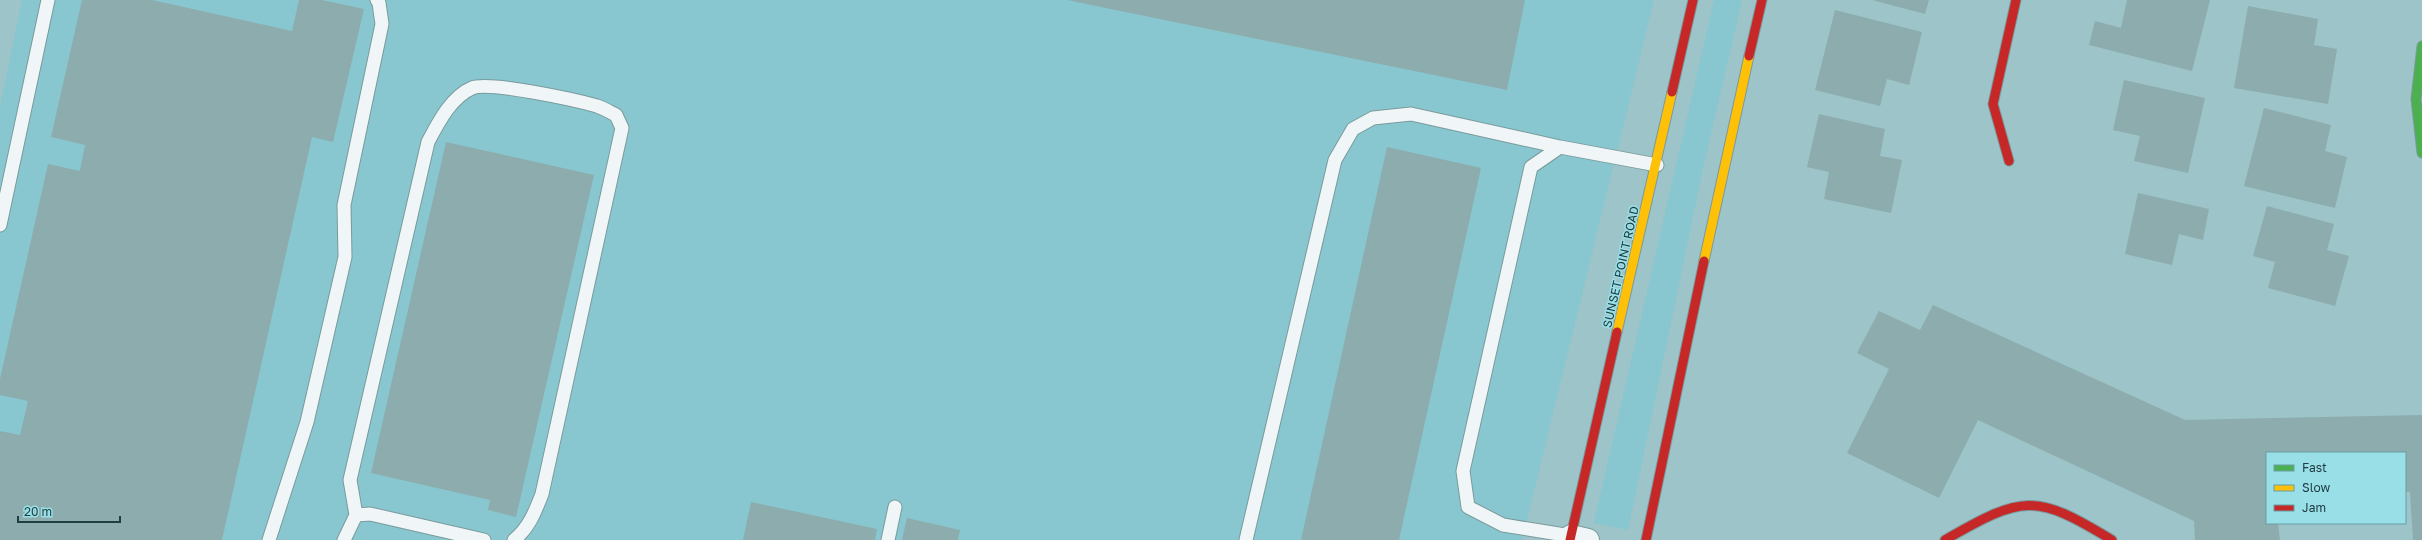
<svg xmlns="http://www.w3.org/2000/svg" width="2422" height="540" font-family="'Golos Text',sans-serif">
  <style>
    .built { fill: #88c7cf }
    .building { fill: #8dacad }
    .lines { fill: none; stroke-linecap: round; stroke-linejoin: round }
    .lane-casing { stroke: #7a9a9d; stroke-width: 15 }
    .street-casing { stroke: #7a9a9d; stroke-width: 24 }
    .fast-casing { stroke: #7a9a9d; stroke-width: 11 }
    .slow-casing { stroke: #7a9a9d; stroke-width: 11 }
    .jam-casing { stroke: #7a9a9d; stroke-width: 11 }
    .lane { stroke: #f0f6f7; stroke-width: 13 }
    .street { stroke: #f0f6f7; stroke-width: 22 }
    .fast { stroke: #4caf50; stroke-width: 9 }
    .slow { stroke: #ffc107; stroke-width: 9 }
    .jam { stroke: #c62828; stroke-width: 9 }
    .labels { text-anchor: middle; stroke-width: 3; stroke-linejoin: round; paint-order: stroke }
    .street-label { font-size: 12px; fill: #203d41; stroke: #98dfe7 }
  </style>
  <rect width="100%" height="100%" fill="#9dc4c8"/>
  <path class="built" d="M22 0H1654L1522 540H0V107Z
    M1714 0H1742L1703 168 1628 530 1594 523Z"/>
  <path class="building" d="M82 0H152L292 31 299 0H322L364 9 333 142 312 137 222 540H0V431L20 435 28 401 0 395V379L48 164 80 171 85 145 51 137Z
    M1067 0H1525L1507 90Z
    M1872 0H1929L1925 14Z
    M2127 0H2210L2192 71 2089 45 2095 21 2121 28Z
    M2248 6 2318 19 2314 45 2337 49 2328 104 2234 88Z
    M1835 10 1922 32 1909 85 1887 79 1880 106 1815 90Z
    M2124 80 2205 98 2188 173 2134 161 2140 136 2113 130Z
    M2264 108 2331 125 2325 151 2347 157 2335 208 2244 186Z
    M1819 114 1885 129 1880 156 1902 160 1891 213 1824 199 1829 172 1807 167Z
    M446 142 594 175 516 517 488 510 490 500 371 473Z
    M1387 147 1481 168 1399 540H1301Z
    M2138 193 2209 209 2203 240 2179 234 2172 265 2125 254Z
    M2267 206 2334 224 2327 250 2349 256 2335 306 2268 288 2275 262 2253 256Z
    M1933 305 2185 420 2422 415V540H2413L2410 492H2405V453H2267V523H2278L2280 540H2195L2194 521 1978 420 1939 498 1847 453 1889 369 1857 353 1879 311 1920 330Z
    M751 502 877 529 875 540H743Z
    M907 518 960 530 958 540H902Z"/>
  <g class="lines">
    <defs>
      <path id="lane" d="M0 225 48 0
        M356 515 350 480 428 142C438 123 451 97 472 88 489 81 576 100 597 106 603 108 610 112 616 115L622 128 542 494C535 512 529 528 514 540
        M1571 536 1503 525 1468 507 1463 471 1531 167 1560 147 1657 165
        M269 540 307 422 345 257 344 205 382 24 379 3 377 0
        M344 540 356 515 370 514 484 540
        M888 540 895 507
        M1246 540 1335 160 1353 129 1373 118 1411 114 1560 147"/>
      <path id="street" d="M1571 536 1588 540"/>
      <path id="fast" d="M2422 46 2416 99 2422 153"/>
      <path id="slow" d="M1704 261 1749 56
        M1617 332 1672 92"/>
      <path id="jam" d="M1749 56 1762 0
        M1672 92 1693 0
        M2009 161 1993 104 2016 0
        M1570 540 1617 332
        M1646 540 1704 261
        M1945 540C2023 495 2035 493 2112 540"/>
    </defs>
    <use href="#lane" class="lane-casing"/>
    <use href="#street" class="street-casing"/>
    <use href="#fast" class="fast-casing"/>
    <use href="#slow" class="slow-casing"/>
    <use href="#jam" class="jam-casing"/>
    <use href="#lane" class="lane"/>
    <use href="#street" class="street"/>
    <use href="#fast" class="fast"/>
    <use href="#slow" class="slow"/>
    <use href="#jam" class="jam"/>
  </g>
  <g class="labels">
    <g class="street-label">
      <text transform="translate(1621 267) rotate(-77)" y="4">SUNSET POINT ROAD</text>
    </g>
  </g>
  <rect x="2266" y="452" width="140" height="72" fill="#98dfe7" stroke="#689ea5"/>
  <rect x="2274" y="465" width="20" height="6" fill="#4caf50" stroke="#689ea5"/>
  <text x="2302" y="472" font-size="12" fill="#203d41">Fast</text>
  <rect x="2274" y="485" width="20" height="6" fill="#ffc107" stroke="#689ea5"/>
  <text x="2302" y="492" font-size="12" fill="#203d41">Slow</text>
  <rect x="2274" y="505" width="20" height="6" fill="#c62828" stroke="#689ea5"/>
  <text x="2302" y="512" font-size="12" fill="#203d41">Jam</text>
  <path d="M18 516v6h102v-6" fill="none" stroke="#203d41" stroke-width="2"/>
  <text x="24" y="516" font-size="12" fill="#203d41" stroke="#98dfe7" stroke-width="3" paint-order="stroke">20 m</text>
</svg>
